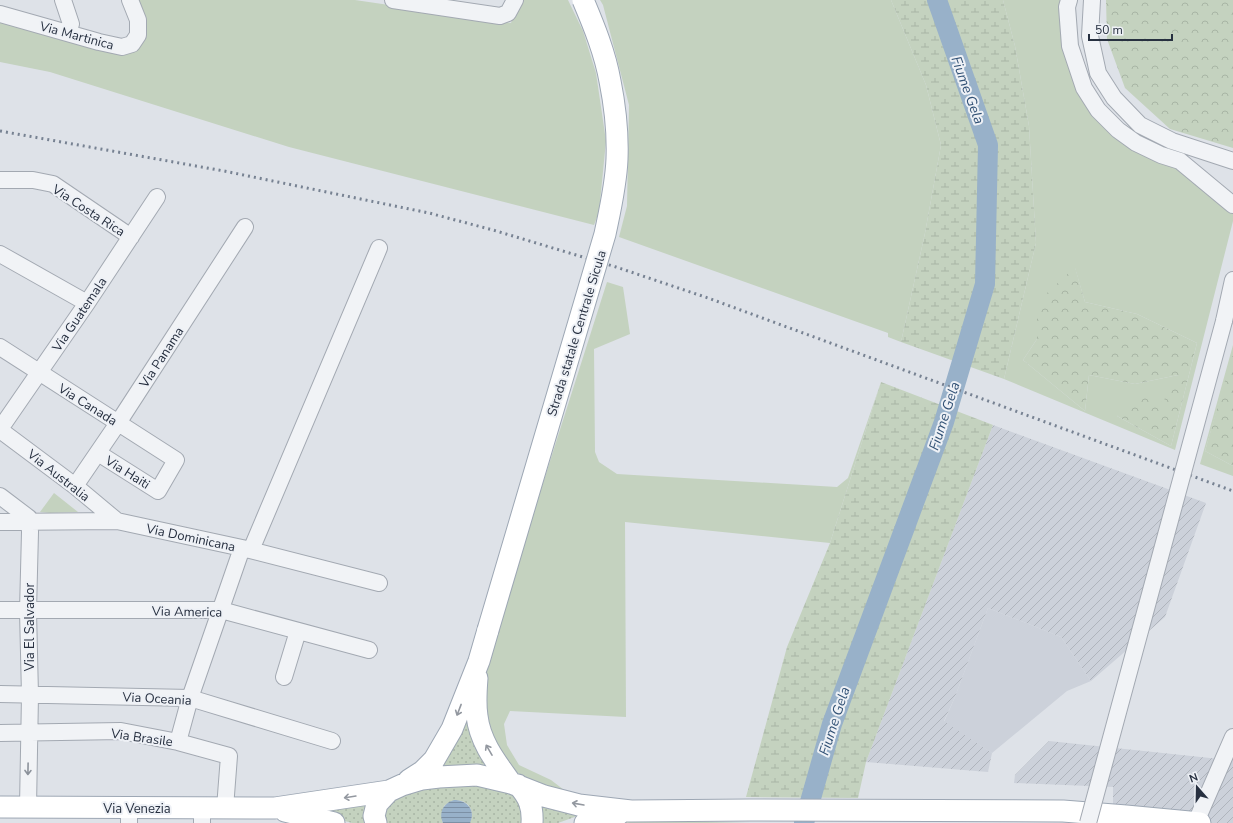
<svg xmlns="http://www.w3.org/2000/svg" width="1233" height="823" font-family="'Nunito Sans',sans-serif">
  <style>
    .built { fill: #ccd1da }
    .industrial { fill: url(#industrial-furrows) }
    .grass { fill: #c4d2bf; fill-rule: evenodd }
    .forest { fill: url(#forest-crowns) }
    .wetland { fill: url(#wetland-marsh) }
    .garden { fill: url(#garden-dots) }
    .water { fill: url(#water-rules) }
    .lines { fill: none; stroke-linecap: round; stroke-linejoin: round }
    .river { stroke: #98b1c9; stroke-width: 20 }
    .minor-casing { stroke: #a3a9b2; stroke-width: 18 }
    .major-casing { stroke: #9da7b4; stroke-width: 23 }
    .minor { stroke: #f1f3f6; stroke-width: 16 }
    .major { stroke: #fff; stroke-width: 21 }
    .rail { stroke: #778292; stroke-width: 3; stroke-dasharray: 2 4; stroke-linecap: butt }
    .minor-bridge-casing { stroke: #a3a9b2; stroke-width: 18; stroke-linecap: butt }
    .major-bridge-casing { stroke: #9da7b4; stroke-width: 23; stroke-linecap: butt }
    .minor-bridge { stroke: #f1f3f6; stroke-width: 16 }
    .major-bridge { stroke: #fff; stroke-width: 21 }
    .oneway { stroke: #9398a0 }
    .oneway2 { stroke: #8c929b }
    .labels { text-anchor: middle; stroke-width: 4; stroke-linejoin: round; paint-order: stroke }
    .street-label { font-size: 13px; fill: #273040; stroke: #eef1f6 }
    .water-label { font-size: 14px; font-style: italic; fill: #305074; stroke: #eef1f6 }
  </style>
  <defs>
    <pattern id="industrial-furrows" width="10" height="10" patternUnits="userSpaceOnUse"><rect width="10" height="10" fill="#ccd1da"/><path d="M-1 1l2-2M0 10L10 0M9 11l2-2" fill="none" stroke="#afb4bc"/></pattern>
    <pattern id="forest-crowns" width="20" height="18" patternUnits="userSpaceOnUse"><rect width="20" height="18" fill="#c4d2bf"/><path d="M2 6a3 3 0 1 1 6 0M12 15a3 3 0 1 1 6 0" fill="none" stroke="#a8b5a5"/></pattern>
    <pattern id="wetland-marsh" width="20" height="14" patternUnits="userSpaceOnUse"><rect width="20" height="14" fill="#c4d2bf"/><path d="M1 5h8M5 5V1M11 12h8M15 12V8" fill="none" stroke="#a8b5a5"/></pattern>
    <pattern id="garden-dots" width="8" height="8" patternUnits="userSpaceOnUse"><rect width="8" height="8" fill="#c4d2bf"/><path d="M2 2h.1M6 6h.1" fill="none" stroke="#a8b5a5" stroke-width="1.8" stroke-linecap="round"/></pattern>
    <pattern id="water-rules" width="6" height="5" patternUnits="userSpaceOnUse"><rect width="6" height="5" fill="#98b1c9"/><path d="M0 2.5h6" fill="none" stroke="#7c90a5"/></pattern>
  </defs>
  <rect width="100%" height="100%" fill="#dee2e8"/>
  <path class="built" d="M988 608 1061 637 1091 681 1067 691 992 753 944 722 955 697Z"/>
  <path class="industrial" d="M993 425 1206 503 1165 617 1091 681 1061 637 988 608 955 697 944 721 992 753 988 772 866 762Z
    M1049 741 1229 760 1233 753V823H1113V787L1014 783 1015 775Z"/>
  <path class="grass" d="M135 0H355L511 23 519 0H568L583 31 596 73 606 141 599 212 594 225 289 147 50 72 0 62V16L129 53Z
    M600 0H891L926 85 941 145 925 233 901 342 888 337V333L619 237 627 206 629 105 603 5Z
    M1003 0H1063L1085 98 1233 211V221L1175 450 1004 379 1036 243 1029 126 1015 46ZM1075 268 1085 302 1137 314 1197 343 1171 446 1117 416 1166 405 1178 375 1135 384 1089 375 1085 411 1023 360 1037 339Z
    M607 282 623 287 630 334 594 349 595 452 599 462 617 474 837 487 848 478 881 382 830 543 625 522 626 717 510 711 504 724 507 745 519 765 551 780 568 793 538 786 510 768 491 735 483 714 485 679 501 615Z
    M1233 345V356L1205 451 1233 466V476L1200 464Z
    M54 493 78 512 50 513 40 512Z
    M622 820 750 823H613Z"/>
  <path class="forest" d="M1106 0H1233V148L1170 129 1125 88 1107 39Z
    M1075 267 1085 302 1137 314 1197 343 1171 446 1117 416 1146 389 1165 405 1164 392 1178 375 1135 384 1089 375 1085 411 1023 360 1037 339V319L1047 293Z
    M1232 356H1233V466L1205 451Z"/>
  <path class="wetland" d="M891 0H1003L1015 46 1029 126 1036 243 1004 379 901 342 925 233 941 145 926 85Z
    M881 382 993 425 866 762 858 798 746 797 787 647 830 543Z"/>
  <path class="garden" d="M467 722 474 746 491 772 437 767 447 751Z
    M475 783 507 791 521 800 524 823H470C478 805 459 793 444 806L442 821 443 823H384L385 806 396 794 416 787Z
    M371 802 369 823H352L302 809Z
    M538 802 583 814 558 823H540Z"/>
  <path class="water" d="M454 800C467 800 476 810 470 823H443C438 812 444 803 454 800Z"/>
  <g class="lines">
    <path class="river" d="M804 823 832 724 944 422 985 284 988 145 937 0"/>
    <defs>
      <path id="minor" d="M63 0 71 24 67 33
        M393 0 500 16 508 13 515 0
        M1069 0 1067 7 1070 46 1084 88 1098 110 1118 130 1136 143 1161 155 1180 161 1233 205
        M1092 0 1090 36 1098 73 1114 98 1140 125 1172 141 1233 161
        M0 14 99 42 122 47 132 44 138 35V20L130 0
        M0 180H33L53 184 131 237
        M0 254 87 303
        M1224 321 1233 280
        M0 347 176 460 158 491 98 453
        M0 429 87 303 157 197
        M0 430 75 486 117 521
        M75 486 118 423 245 227
        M0 496 29 518 30 532 28 611 30 695 28 807
        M0 522 117 521 242 548 379 583
        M251 550 379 248
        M0 610H221L369 650
        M284 677 298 631
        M0 694 190 698 332 741
        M0 733 121 731 178 742 229 756 225 808
        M178 742 190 698 242 548
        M202 808V823
        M1196 822 1233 737
        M129 823V808"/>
      <path id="major" d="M477 678C476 691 475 704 477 716 480 742 496 762 511 783
        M409 780 423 771 434 760 452 729 479 661 488 630
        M518 785C529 797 533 807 532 823
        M0 807 275 808 389 791
        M285 811 334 823
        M376 823 374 816 377 804 389 791 402 785 422 779 439 777 477 775 511 783 544 796 579 805 631 811 750 810 1063 811 1126 816 1200 823
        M585 823 619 814"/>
    </defs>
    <use href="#minor" class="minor-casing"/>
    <use href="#major" class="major-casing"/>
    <use href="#minor" class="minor"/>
    <use href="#major" class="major"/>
    <path class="rail" d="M0 131 224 171 429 213 493 230 616 267 708 298 1233 491"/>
    <defs>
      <path id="minor-bridge" d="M1088 823 1224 321"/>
      <path id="major-bridge" d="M488 630 605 234C610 210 616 185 617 159 618 133 615 106 610 81 605 53 594 26 583 0"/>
    </defs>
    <use href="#minor-bridge" class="minor-bridge-casing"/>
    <use href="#major-bridge" class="major-bridge-casing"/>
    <use href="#minor-bridge" class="minor-bridge"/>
    <use href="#major-bridge" class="major-bridge"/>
  </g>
  <defs><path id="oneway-shaft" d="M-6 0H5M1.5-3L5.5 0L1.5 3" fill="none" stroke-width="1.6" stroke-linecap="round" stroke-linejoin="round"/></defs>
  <g class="oneway">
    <use href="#oneway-shaft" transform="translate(459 710) rotate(111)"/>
    <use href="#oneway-shaft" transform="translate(489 750) rotate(-120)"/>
    <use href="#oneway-shaft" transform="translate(350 797) rotate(171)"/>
    <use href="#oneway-shaft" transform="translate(578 804) rotate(-170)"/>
  </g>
  <use class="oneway2" href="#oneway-shaft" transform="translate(28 769) rotate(91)"/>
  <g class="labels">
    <g class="street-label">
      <text transform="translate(77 35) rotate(15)" y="5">Via Martinica</text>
      <text transform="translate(89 210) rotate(33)" y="5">Via Costa Rica</text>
      <text transform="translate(79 314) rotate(-56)" y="5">Via Guatemala</text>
      <text transform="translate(576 333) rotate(-73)" y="5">Strada statale Centrale Sicula</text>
      <text transform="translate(161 357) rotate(-57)" y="5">Via Panama</text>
      <text transform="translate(88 404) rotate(32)" y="5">Via Canada</text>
      <text transform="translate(128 472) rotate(32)" y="5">Via Haiti</text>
      <text transform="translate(59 475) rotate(38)" y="5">Via Australia</text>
      <text transform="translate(191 537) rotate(12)" y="5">Via Dominicana</text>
      <text transform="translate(187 611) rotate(1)" y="5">Via America</text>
      <text transform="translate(29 627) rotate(-90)" y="5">Via El Salvador</text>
      <text transform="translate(157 698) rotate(3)" y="5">Via Oceania</text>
      <text transform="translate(142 737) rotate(8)" y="5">Via Brasile</text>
      <text x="137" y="813">Via Venezia</text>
    </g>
    <g class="water-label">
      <text transform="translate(968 90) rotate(70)" y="5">Fiume Gela</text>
      <text transform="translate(944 416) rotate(-72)" y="5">Fiume Gela</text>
      <text transform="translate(834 721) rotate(-72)" y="5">Fiume Gela</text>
    </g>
  </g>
  <g transform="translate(1197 787) rotate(340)" stroke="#eef1f6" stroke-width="3" paint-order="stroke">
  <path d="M0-3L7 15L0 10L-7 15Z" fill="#273040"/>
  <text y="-6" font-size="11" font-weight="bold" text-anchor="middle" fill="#273040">N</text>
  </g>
  <path d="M1089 34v6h83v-6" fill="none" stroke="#273040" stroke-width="2"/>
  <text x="1095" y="34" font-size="12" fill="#273040" stroke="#eef1f6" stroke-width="3" paint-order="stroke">50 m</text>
</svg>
